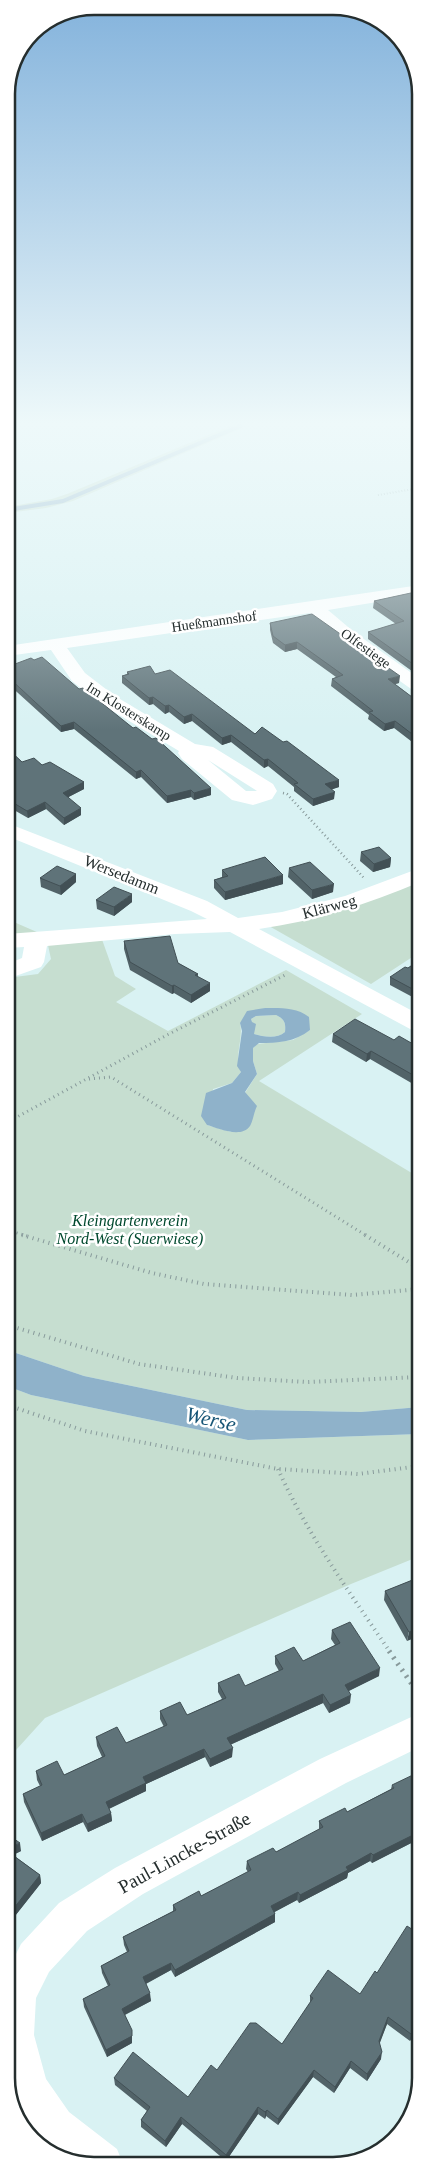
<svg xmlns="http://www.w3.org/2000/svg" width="427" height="2172" font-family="'Times New Roman',serif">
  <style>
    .green { fill: #c6ded0; fill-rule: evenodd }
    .water { fill: #8fb2ca; fill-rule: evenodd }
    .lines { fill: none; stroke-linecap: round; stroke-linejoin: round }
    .stream { stroke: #8fb2ca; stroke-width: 4 }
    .path-far4 { stroke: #889a9b; stroke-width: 2; stroke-dasharray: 0.5 2.5; stroke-linecap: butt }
    .path-far3 { stroke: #889a9b; stroke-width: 2.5; stroke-dasharray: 1 3; stroke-linecap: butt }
    .path-far2 { stroke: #889a9b; stroke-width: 3; stroke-dasharray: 1 4; stroke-linecap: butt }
    .path-far1 { stroke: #889a9b; stroke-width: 4; stroke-dasharray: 1 4.5; stroke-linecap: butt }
    .path { stroke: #889a9b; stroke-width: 5; stroke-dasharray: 2 5.5; stroke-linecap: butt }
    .minor { fill: #fff; fill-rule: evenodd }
    .wall { fill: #526368 }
    .shaded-wall { fill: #425055 }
    .building { fill: #5f7379; stroke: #425055 }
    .labels { text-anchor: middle; stroke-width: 5; stroke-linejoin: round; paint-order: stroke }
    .far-street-label { font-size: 14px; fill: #252e2e; stroke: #fff }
    .street-label { font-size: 16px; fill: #252e2e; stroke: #fff }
    .park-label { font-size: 16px; font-style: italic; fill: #00492e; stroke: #fff }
    .near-street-label { font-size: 19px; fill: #252e2e; stroke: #fff }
    .near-water-label { font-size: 21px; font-style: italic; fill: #185677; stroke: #fff }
    .rim { fill: none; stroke: #252e2e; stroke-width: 2.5 }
  </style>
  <rect width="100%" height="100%" fill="#d9f2f3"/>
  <path class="green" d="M230 426H247L73 501 46 508 7 513V507L52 499 67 494Z
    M420 881V952L371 984 269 926C321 914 372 903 420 881Z
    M7 919 46 936 99 931 115 976 136 989 116 1002 168 1031 286 970 362 1014 259 1081 420 1178V1407L361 1412 247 1410 84 1376 7 1350V978L38 974 51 959 46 936H7ZM265 1008 310 1030 293 1040 257 1044 253 1048V1061L257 1074 245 1093 231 1132 207 1125 213 1089 232 1083 241 1072C233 1058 244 1039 240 1023Z
    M276 1015C284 1019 286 1022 285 1032 277 1039 264 1037 254 1034L251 1019 256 1016Z
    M7 1386 31 1395 248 1440 420 1434V1556L351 1584 45 1718 7 1760Z"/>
  <path class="water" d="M265 1008C281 1008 296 1007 309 1017L310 1030C295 1042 278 1043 259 1043L253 1048V1061L257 1074 245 1092 257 1106C254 1112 253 1121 250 1126 241 1139 218 1128 207 1125L201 1116 206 1093 232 1083 241 1072 237 1066 242 1031 240 1023 247 1011ZM276 1015C284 1019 286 1022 285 1032 277 1039 264 1037 254 1034L256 1024 252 1022 251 1019 256 1016Z
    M7 1350 84 1376 247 1410 361 1412 420 1407V1434L248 1440 31 1395 7 1386Z"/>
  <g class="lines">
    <path class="stream" d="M7 510 63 501 240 426"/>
    <path class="path-far4" d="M378 495 420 488"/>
    <path class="path-far3" d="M283 793 287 794 364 878"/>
    <path class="path-far2" d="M89 1079 111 1077 367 1236
      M7 1126 17 1117 167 1035 287 974
      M7 1230 27 1236"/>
    <path class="path-far1" d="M22 1235 152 1273 204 1284 352 1295 420 1289
      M365 1235 420 1269
      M7 1325 139 1364 237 1378 307 1382 420 1377
      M7 1405 85 1431 278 1469 358 1474 420 1466
      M278 1469C307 1534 350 1593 390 1652"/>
    <path class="path" d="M389 1651 420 1696"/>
    <path class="minor" d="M420 585V595L328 610 354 632 420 679V693L414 691 342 640 310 613 67 648 85 673 115 696 195 744 213 747 273 784 277 791 272 799 253 805 232 800 182 759 178 753 179 751 101 704 72 681 51 650 7 656V646ZM208 760 257 791H246Z
      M7 823 207 901 238 918 282 912 345 896 420 868V882C368 904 315 921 259 929L420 1015V1032L412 1030 230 932 175 934 47 946 44 962 41 967 7 979V964L22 958 24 947 7 948V934L207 919 191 911 7 836Z
      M420 1713V1747L346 1783 143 1894 87 1931 49 1972 36 1998 34 2035 46 2079 69 2112 117 2149 123 2164H77L40 2143 15 2106 7 2088V1972L21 1944 59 1903 115 1868 320 1759Z"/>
  </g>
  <path class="wall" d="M420 591V677L368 639V632L396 624 373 608 374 601Z
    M270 623 399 683 395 684 420 703V748L394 728 384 731 368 719 369 715 331 686 332 679 336 677 297 649 285 652 273 643 270 630Z
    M7 667 79 689 133 728 211 795 194 800 191 797 167 803 141 777 136 779 74 729 61 732 7 683Z
    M127 672 155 674 255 734 339 787 331 789 334 799 313 806 294 791V787L268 766 264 768 231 742 222 745 192 721 184 724 169 712 165 714 153 704 149 705 122 683V676L127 674Z
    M7 748 22 762 42 765 84 782V789L68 797 81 815 64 825 46 809 28 818 7 806Z
    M361 852 391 858 390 867 373 872 360 861Z
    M289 868 333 892 312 899 288 877Z
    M222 870 283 884 225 900 214 888V880L222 877Z
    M76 874V882L61 895 41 887 40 878Z
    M96 900 132 902 114 916 97 909Z
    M124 941 178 963 198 974V977L210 991 191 1003 174 993 172 994 130 970 124 949Z
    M420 962V1001L390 985V977Z
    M333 1034 394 1040 420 1048V1088L370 1059 366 1062 332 1042Z
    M420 1577 407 1641 384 1600 385 1591Z
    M332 1630 379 1676 349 1691 350 1703 329 1713 323 1703 230 1745 232 1757 210 1767 205 1757 146 1784V1791L109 1809 111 1813 112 1821 88 1832 83 1822 42 1841 24 1802 23 1794 40 1786 37 1780 36 1771 64 1775 102 1757 97 1746 96 1737 126 1743 164 1727 160 1719V1711L187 1715 222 1699 218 1692V1683L245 1686 279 1671 275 1664V1656L303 1661 335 1645 331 1639Z
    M392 1785 420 1834 419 1839 372 1863 370 1861 348 1873 347 1878 299 1903 297 1900 274 1912 275 1914V1922L175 1977 171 1970 146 1984 151 2001 125 2015 132 2043 107 2057 84 2007 83 1999 108 1986 102 1973 101 1966 127 1952 124 1945 123 1937 173 1911V1905L201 1896 248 1872 246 1869 247 1861 276 1852 319 1830V1821L347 1812 391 1789Z
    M7 1834 21 1851 13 1855 40 1875 41 1883 11 1921 7 1918Z
    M421 1935V2022L410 2041 387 2024 379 2044 381 2059 367 2081 350 2068 334 2093 313 2077 278 2125 266 2116 265 2119 258 2114 226 2161 182 2124 166 2147 141 2127V2120L147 2111 115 2085 114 2078 188 2097 217 2070 282 2044 310 2003V1996L360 1994 377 1973Z"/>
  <path class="shaded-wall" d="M297 642V649L285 652V645Z
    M400 676 399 683 387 686 388 679Z
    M153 697V704L149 705V698Z
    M169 705V712L165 714V706Z
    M192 714V721L184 724V717Z
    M395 721 394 728 384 731 385 724Z
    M74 722V729L61 732V726Z
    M231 735V742L222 745V738Z
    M268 759V766L264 768V760Z
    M141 770V777L136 779V772Z
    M339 780V787L325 792V784Z
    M84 782V789L63 800V793Z
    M211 788V795L194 800V793Z
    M191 790V797L167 803V796Z
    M335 792 334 799 313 806V799Z
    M45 802 46 809 28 818 27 811Z
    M81 808V815L64 825V818Z
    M391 858 390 867 373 872 374 864Z
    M76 874V882L61 895 60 886Z
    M283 875V884L225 900V892Z
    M334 884 333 892 312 899V890Z
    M132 894V902L114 916V907Z
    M210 983V991L191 1003V995Z
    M174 985V993L172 994V986Z
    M371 1051 370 1059 366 1062 367 1054Z
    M420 1628V1636L407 1641 409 1632Z
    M380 1668 379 1676 344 1693 345 1685Z
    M323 1694V1703L227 1746V1738Z
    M351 1695 350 1703 329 1713 330 1705Z
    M233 1748 232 1757 210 1767V1759Z
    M204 1749 205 1757 146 1784V1791L106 1810V1802L143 1777Z
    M111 1813 112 1821 88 1832 87 1824Z
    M82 1814 83 1822 42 1841 41 1833Z
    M418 1827H420L419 1839 372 1863 373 1855Z
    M20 1843 21 1851 7 1858V1849Z
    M371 1853 370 1861 348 1873 347 1878 299 1903 300 1895 346 1867Z
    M40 1875 41 1883 11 1921 10 1913Z
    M298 1892 297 1900 271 1914V1906Z
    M275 1914V1922L175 1977V1970Z
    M171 1963V1970L143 1985V1977Z
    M150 1993 151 2001 122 2016V2009Z
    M388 2017 387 2024 378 2048 379 2041Z
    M421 2017V2022L410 2041 411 2034Z
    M132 2030V2043L107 2057 106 2050Z
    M382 2052 381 2059 367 2081V2074Z
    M351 2061 350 2068 334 2093 335 2087Z
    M314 2070 313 2077 278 2125V2119Z
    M258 2107V2114L226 2161V2155Z
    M267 2110 266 2116 265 2119V2112Z
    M181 2117 182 2124 166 2147 165 2141Z"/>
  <path class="building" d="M420 591V669L368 632 404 621 374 601Z
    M312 614 400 676 388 679 420 703V740L395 721 385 724 369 712 373 711 332 679 343 675 297 642 285 645 273 636 270 623Z
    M42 657 79 689 83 688 133 728 136 727 152 739 156 738 211 788 194 793 191 790 167 796 141 770 136 772 74 722 61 726 7 676V667L31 658 34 660Z
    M150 666 155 674 170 670 255 734 262 727 283 742 287 741 339 780 325 784 335 792 313 799 294 784 298 783 268 759 264 760 231 735 222 738 192 714 184 717 169 705 165 706 153 697 149 698 122 676 129 674 127 672Z
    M7 748 22 762 34 758 42 765 50 762 84 782 63 793 81 808 64 818 45 802 27 811 7 799Z
    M379 847 391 858 374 864 361 852Z
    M265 857 283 875 225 892 214 880 228 876 222 870Z
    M310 862 334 884 312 890 289 868Z
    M57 866 76 874 60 886 40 878Z
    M114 887 132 894 114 907 96 900Z
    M170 936 178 963 198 974 195 975 210 983 191 995 174 985 172 986 130 962 124 941Z
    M418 961 420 962V993L390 977 405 967 408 968Z
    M355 1019 394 1040 399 1036 420 1048V1079L371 1051 367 1054 333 1034Z
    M420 1577V1628L409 1632 385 1591Z
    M350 1622 380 1668 345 1685 351 1695 330 1705 323 1694 227 1738 233 1748 210 1759 204 1749 143 1777 146 1783 106 1802 111 1813 87 1824 82 1814 41 1833 23 1794 42 1785 36 1771 57 1761 64 1775 105 1756 96 1737 117 1727 126 1743 167 1725 160 1711 180 1702 187 1715 226 1698 218 1683 239 1674 245 1686 283 1669 275 1656 294 1647 303 1661 340 1643 332 1630Z
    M417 1773 419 1776 420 1775V1827H418L421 1831 373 1855 371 1853 346 1867 348 1870 300 1895 298 1892 271 1906 275 1914 175 1970 171 1963 143 1977 150 1993 122 2009 132 2030V2036L106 2050 83 1999 110 1985 101 1966 129 1951 123 1937 176 1910 173 1905 199 1891 201 1896 251 1870 247 1861 273 1848 276 1852 323 1827 319 1821 345 1808 347 1812 394 1788 392 1785Z
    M7 1834 20 1843 7 1849Z
    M7 1851 40 1875 10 1913 7 1910Z
    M407 1926 421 1935V2017L411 2034 388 2017 379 2041 382 2052 367 2074 351 2061 335 2087 314 2070 278 2119 267 2110 265 2112 258 2107 226 2155 181 2117 165 2141 141 2120 150 2107 114 2078 133 2052 188 2097 211 2065 217 2070 250 2023H256L282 2044 313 1998 310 1996 328 1970 360 1994 375 1971 377 1973Z"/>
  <linearGradient id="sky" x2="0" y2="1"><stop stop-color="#84b3dc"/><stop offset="0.58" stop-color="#eef9fa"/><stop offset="1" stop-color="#eef9fa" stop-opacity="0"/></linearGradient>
  <rect width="427" height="730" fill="url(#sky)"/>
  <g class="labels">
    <g class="far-street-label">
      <text transform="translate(214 621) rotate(-8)" y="5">Hueßmannshof</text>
      <text transform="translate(366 648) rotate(36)" y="5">Olfestiege</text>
      <text transform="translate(129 711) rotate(32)" y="5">Im Klosterskamp</text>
    </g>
    <g class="street-label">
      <text transform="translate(122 874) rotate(22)" y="6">Wersedamm</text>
      <text transform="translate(329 906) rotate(-15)" y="6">Klärweg</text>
    </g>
    <g class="park-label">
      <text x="130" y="1226">Kleingartenverein<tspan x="130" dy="18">Nord-West (Suerwiese)</tspan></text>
    </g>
    <g class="near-street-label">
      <text transform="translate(184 1852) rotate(-29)" y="7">Paul-Lincke-Straße</text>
    </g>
    <g class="near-water-label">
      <text transform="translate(211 1419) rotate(13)" y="7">Werse</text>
    </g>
  </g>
  <path d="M0 0H427V2172H0ZM94 15H333A79 79 0 0 1 412 94V2078A79 79 0 0 1 333 2157H94A79 79 0 0 1 15 2078V94A79 79 0 0 1 94 15Z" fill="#fff" fill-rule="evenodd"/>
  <path class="rim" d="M94 15H333A79 79 0 0 1 412 94V2078A79 79 0 0 1 333 2157H94A79 79 0 0 1 15 2078V94A79 79 0 0 1 94 15Z"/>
</svg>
